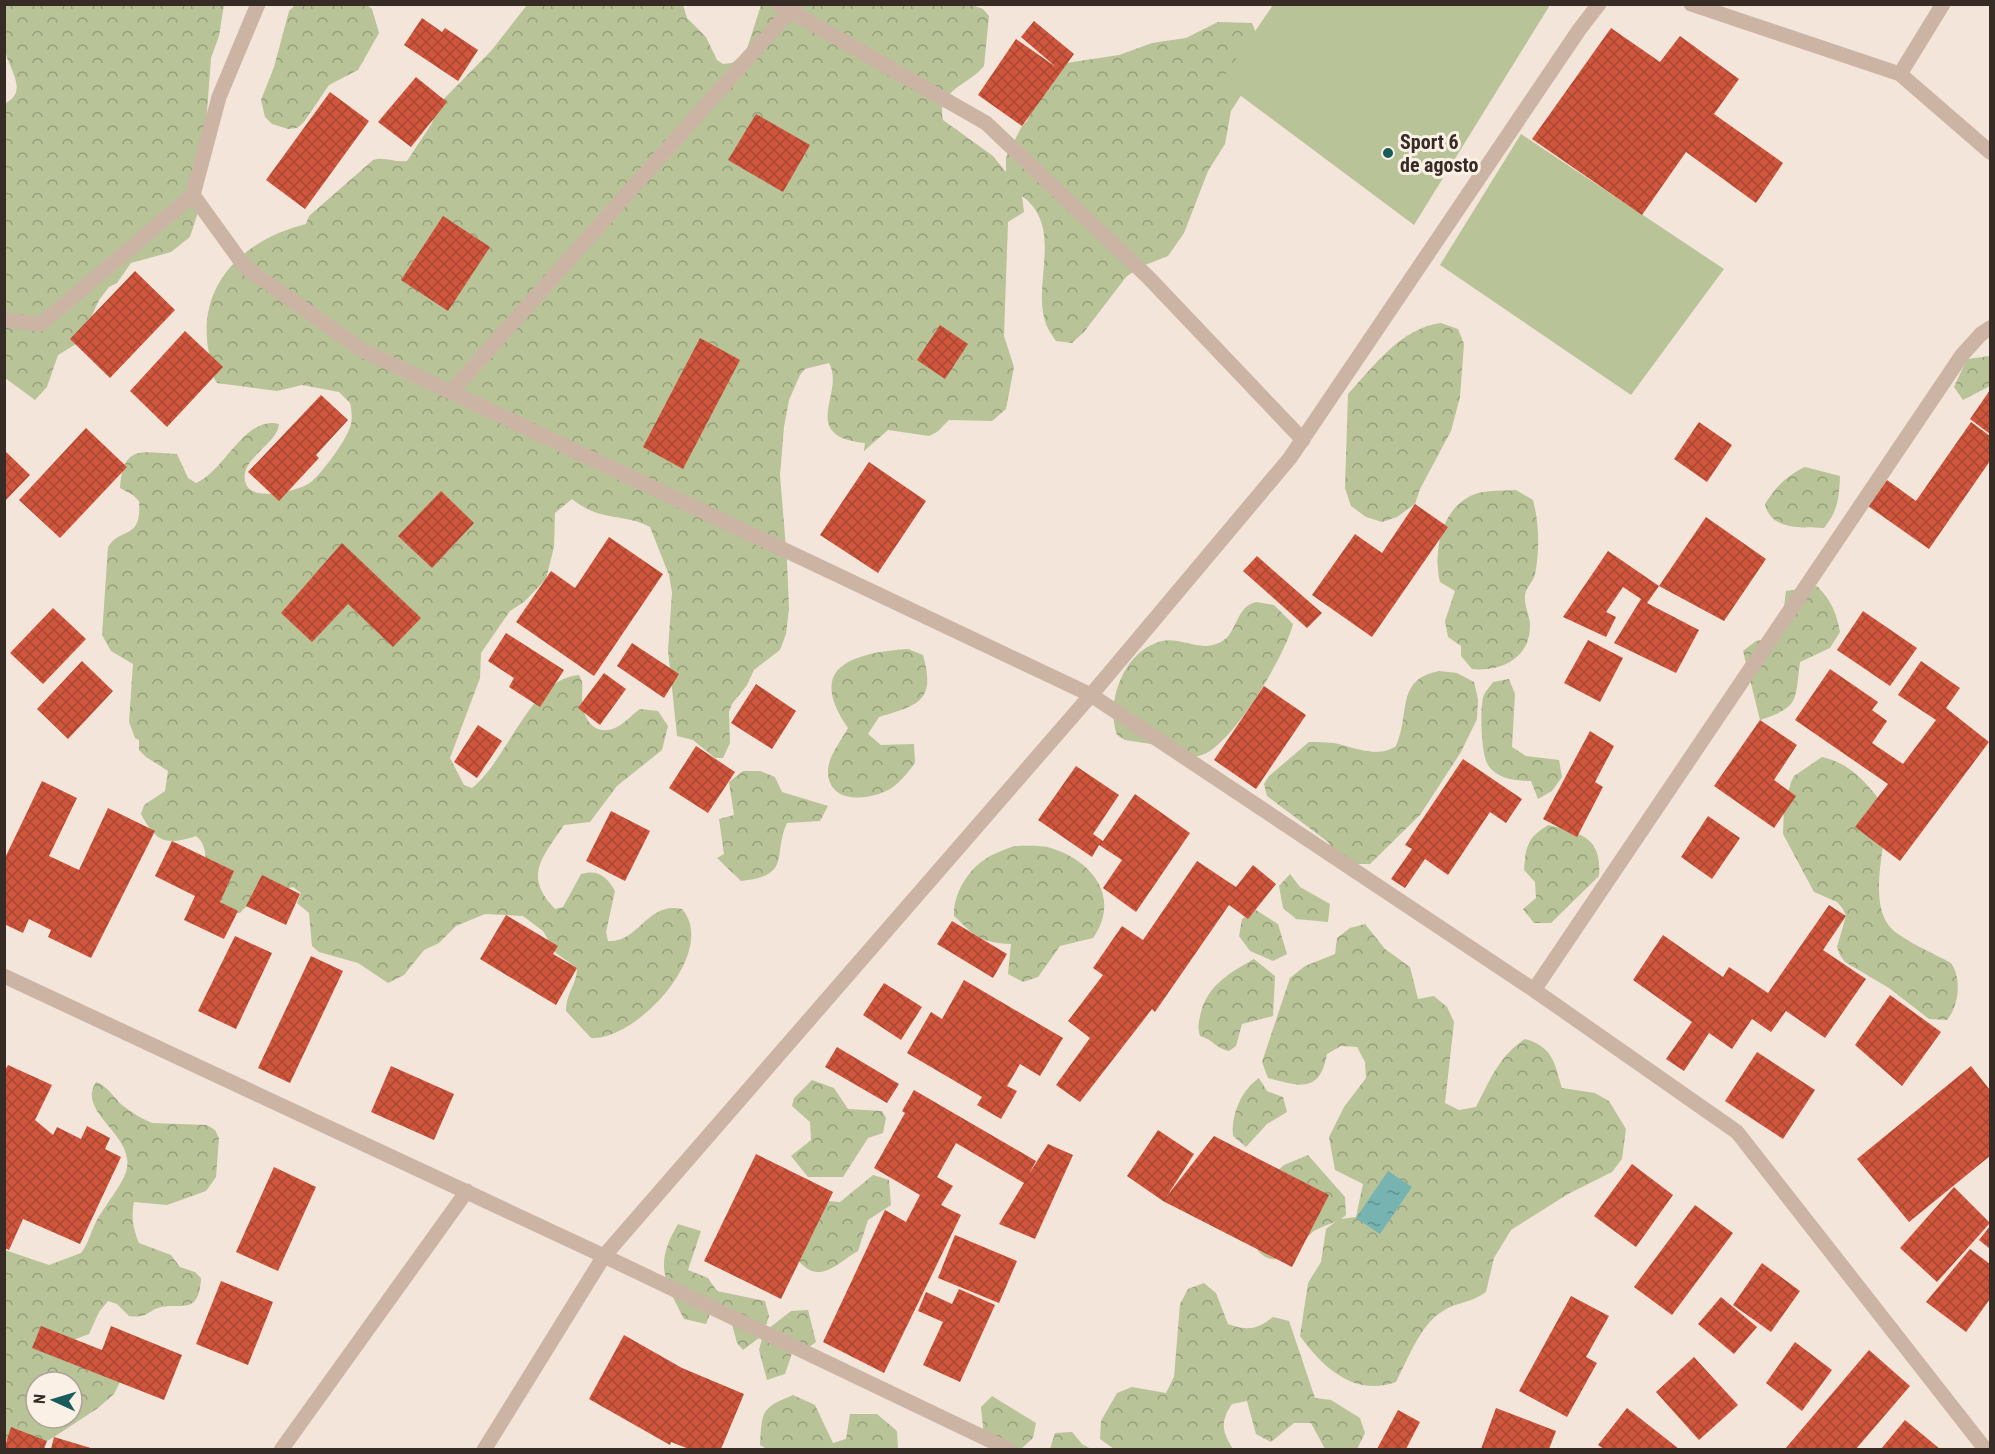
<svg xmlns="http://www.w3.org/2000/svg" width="1995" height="1454" font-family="'Roboto Condensed',sans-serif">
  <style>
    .forest { fill: url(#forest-crowns); fill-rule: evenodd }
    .park { fill: #b8c398 }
    .water { fill: url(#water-ripples) }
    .building { fill: url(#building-cross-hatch) }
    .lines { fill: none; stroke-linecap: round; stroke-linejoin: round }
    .minor { stroke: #ccb4a4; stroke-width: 15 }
    .poi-dot { fill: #195c5c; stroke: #fbf0e6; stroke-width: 2 }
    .labels { text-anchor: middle; stroke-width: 6; stroke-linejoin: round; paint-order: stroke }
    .poi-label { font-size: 20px; font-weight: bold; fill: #372b26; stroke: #fbf0e6; text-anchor: start }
  </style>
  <defs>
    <pattern id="forest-crowns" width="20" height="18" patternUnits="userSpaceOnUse" patternTransform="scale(1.5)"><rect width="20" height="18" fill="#b8c398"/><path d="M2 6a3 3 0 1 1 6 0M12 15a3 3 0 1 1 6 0" fill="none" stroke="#969f7c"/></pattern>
    <pattern id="water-ripples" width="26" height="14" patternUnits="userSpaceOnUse" patternTransform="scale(1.5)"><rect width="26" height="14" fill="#76b3b1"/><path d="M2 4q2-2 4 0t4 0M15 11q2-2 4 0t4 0" fill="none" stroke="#629290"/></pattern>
    <pattern id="building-cross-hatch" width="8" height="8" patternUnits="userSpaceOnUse" patternTransform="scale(1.5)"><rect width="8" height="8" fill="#cf563c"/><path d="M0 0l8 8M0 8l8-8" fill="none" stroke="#a94732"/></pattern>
  </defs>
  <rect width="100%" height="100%" fill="#f3e5d9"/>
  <path class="forest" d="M969 4 983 9 989 16 984 66C969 85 936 90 943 120L993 156 1006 172V157L1022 126 1027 121 1045 84 1066 63 1119 55 1152 43 1186 38 1218 22 1252 23 1258 38 1249 83 1231 111 1225 144 1208 171 1184 233 1168 256 1140 267 1126 277 1084 332 1072 343 1056 341C1052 335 1048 330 1046 324 1031 283 1065 228 1022 196L1024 212 1008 222 1004 336 1014 367 1006 409 992 421 949 420 937 432 929 436 888 430 864 451 865 443C797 436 846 393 829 363L805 369 800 375 789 400 784 427 780 475 787 561 789 609 786 634 780 650 754 670 747 685 732 704 729 712 730 743 723 758H715L693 740 677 736 668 650 672 593 669 575 650 527C621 512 602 523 572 499L555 513 554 547 546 579 524 602 510 611 481 653 480 678 450 758 464 785 472 788C507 761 531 678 579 675 584 683 582 689 582 698 582 719 595 738 617 727 625 723 633 714 640 709L658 711 668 726 662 750 617 786 590 822 564 825C542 858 523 876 555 909L563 907 581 874C597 869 607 876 615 891L606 932 608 941C639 943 647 901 682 909 719 951 637 1041 591 1038L566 1011C566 993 577 984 577 968L556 953 543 931 523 916 485 914 456 926 439 943 424 950 404 975 388 983 358 963 319 952 312 946 309 913 297 903 301 893 293 887C277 890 250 900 240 913H231L204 883C205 867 210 847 196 836 165 846 156 842 141 814L144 805 165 791 168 771 146 757 139 750V740L135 738 129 722 133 664 111 651 102 635 108 547C121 526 142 541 139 501L133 495 120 488C123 444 141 452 177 454L188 478 196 483C225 471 245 415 279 424 277 446 234 461 247 486 255 501 300 491 311 482 323 472 343 444 349 430 353 422 352 411 350 403L339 392 302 385 277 391 217 383C210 373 211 364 209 353 195 284 245 239 306 224L309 216 373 160C385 156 394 163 407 161L432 123 436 107 491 51 527 5H683L687 18 706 37 717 60 723 64 732 63 746 52 761 5Z
    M5 5H224L219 36 211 58 200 206 190 237 171 252 131 263 117 283 109 287 99 300 88 324 86 338 58 355 47 387 35 400 5 378 4 104C31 91 7 68 5 49 2 35 5 19 5 5Z
    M295 5H367L372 9 379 33 358 70 329 85 304 122 297 128 288 129 272 124 265 117 261 100 274 67 289 11Z
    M1441 323 1458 329 1464 344 1460 397 1451 431 1420 489 1415 504 1397 517 1382 522 1366 517 1351 506 1345 488 1348 394C1375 365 1401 328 1441 323Z
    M1990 356V386L1963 400 1954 387 1967 359Z
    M1805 467 1840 476C1839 498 1838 511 1824 528 1802 527 1771 531 1765 504 1776 487 1786 476 1805 467Z
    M1516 490 1533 500C1539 522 1540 551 1535 574 1534 581 1526 587 1525 595 1524 607 1530 615 1530 626 1530 658 1501 672 1472 669L1461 656V646L1448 637 1445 621 1455 591 1440 582C1432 549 1443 499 1483 492 1494 490 1506 491 1516 490Z
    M1817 586C1831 600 1836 612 1840 632L1830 648 1800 662C1795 702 1799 707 1760 720L1743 651 1756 641 1772 638 1782 623 1786 591Z
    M1256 602 1274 605 1293 624C1286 654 1229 752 1198 756 1184 758 1170 748 1157 745 1147 743 1136 742 1125 740L1117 735C1105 702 1124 650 1162 641 1181 637 1201 653 1221 642 1238 633 1235 607 1256 602Z
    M908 649 923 655C936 701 919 705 879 717L868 734 881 745 914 744 915 763C909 771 902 780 893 787 873 801 827 806 828 770 829 755 841 741 848 728 805 666 853 653 908 649Z
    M1439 671 1457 673 1474 682 1478 699 1477 719 1461 752 1420 815 1370 864H1352L1337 856 1328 842 1267 796 1264 784 1269 776 1309 742C1317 742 1326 742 1334 743 1354 747 1377 759 1396 746 1411 712 1395 680 1439 671Z
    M1509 679 1515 694 1512 747 1526 756 1559 760 1562 777 1552 791 1538 799 1531 781C1516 781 1497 779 1488 765 1481 754 1480 711 1483 698 1484 692 1490 687 1493 682Z
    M1822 757C1853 764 1869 786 1887 810 1887 845 1863 911 1898 934 1914 945 1934 954 1951 963 1962 978 1959 1006 1947 1020L1929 1019 1889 988 1845 962 1840 955 1837 947 1846 916 1843 909 1837 902 1814 892 1783 834 1784 808 1791 782 1794 776Z
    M743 771H760L775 777 782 792 828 806 820 821 787 823C772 856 793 875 741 881L717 858 724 854 719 819 734 815 729 782Z
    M1548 825C1581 833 1602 837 1599 876L1551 923H1534L1523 909 1536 898 1535 882 1524 870C1526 846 1527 838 1548 825Z
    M1014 846C1025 846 1040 845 1051 848 1093 861 1121 898 1093 938L1060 946 1038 977 1023 982 1008 974 1011 944C981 943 975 936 954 916 953 896 966 872 984 860 992 854 1004 850 1014 846Z
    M1290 874 1300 887 1330 904 1328 922 1296 919 1283 908 1279 886Z
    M1256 910 1278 924 1287 954 1273 961 1250 951 1239 936 1242 919Z
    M1365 924 1385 949 1410 967 1418 999 1434 996 1447 1007 1454 1022 1445 1103 1459 1110 1476 1107C1490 1080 1499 1056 1525 1039 1553 1047 1554 1062 1562 1088L1595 1093 1609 1101 1626 1129 1622 1159 1612 1172 1568 1194 1511 1230 1494 1258 1486 1292C1472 1303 1456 1302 1443 1311 1421 1323 1407 1361 1396 1382 1355 1397 1323 1368 1300 1336L1308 1283 1321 1262 1326 1229 1335 1222C1327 1225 1315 1229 1309 1235 1294 1248 1278 1272 1258 1251L1257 1233 1264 1183 1284 1165 1308 1155 1345 1197 1346 1215 1341 1219 1356 1217 1363 1184 1335 1170 1329 1137 1344 1107 1366 1078 1365 1062 1357 1047 1341 1046 1327 1054C1320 1094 1299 1086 1268 1078L1262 1062 1290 978 1305 966 1335 954 1337 938 1350 928Z
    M1254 959 1275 976 1273 1016 1242 1024 1236 1046 1229 1051C1217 1049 1212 1039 1200 1036 1197 1027 1199 1021 1201 1012 1208 985 1231 972 1254 959Z
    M1259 1078 1267 1091 1283 1097 1287 1112 1267 1124 1246 1147 1233 1136C1231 1116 1241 1090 1259 1078Z
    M812 1080 834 1088 848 1109 882 1111 886 1118 883 1133 868 1138 843 1177H808L791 1156 811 1140 810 1122 792 1106 794 1098Z
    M96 1082C108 1086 113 1097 122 1105 131 1112 142 1119 152 1123L207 1125 215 1130 219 1138 216 1177 206 1191 167 1205 134 1202C131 1218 133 1228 139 1243L171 1255 180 1267 195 1272 201 1278C199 1315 183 1303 161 1307 148 1310 148 1319 129 1316L117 1304 108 1301 99 1312 89 1334 73 1340 122 1378 114 1394 98 1408 54 1437 47 1441 6 1440 5 1250 49 1265 81 1253C88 1244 90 1234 95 1224 102 1209 121 1187 126 1172 127 1169 128 1163 127 1159 124 1130 78 1110 96 1082ZM36 1382H72V1418H36Z
    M873 1175 889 1180 891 1205 868 1220 858 1251C834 1265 819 1286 797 1259L814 1200 840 1202Z
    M678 1224 701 1231 688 1270 708 1278 717 1291 765 1301 769 1316 764 1332 791 1311 808 1310 816 1342 809 1347 793 1350 785 1374 767 1380 759 1350 763 1335 743 1350 737 1343 727 1306 712 1309 706 1324 684 1319C664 1280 654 1264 678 1224Z
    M1204 1283 1216 1293 1228 1324C1247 1331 1257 1330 1273 1317L1289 1321 1315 1398 1331 1400 1360 1418 1365 1433 1357 1449H1325L1311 1423H1294L1271 1442 1256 1434 1247 1401 1232 1404C1220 1421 1222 1432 1233 1449H1114L1100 1439 1101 1421 1117 1393 1132 1387 1166 1393 1174 1377 1180 1304 1188 1289Z
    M793 1395 815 1405 833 1443 846 1439 850 1414H877L897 1431 898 1449H767L760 1445C762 1411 761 1408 793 1395Z
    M992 1396 1036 1423 1033 1438 1021 1449 1006 1447 984 1437 981 1407Z
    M1072 1432 1082 1444 1091 1449H1050L1055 1433Z"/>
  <path class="park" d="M1273 5V4L1550 5 1414 225 1221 81Z
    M1521 134 1724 269 1631 395 1440 265Z"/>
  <path class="water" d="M1388 1171 1412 1187 1380 1234 1356 1218Z"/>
  <path class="building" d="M422 18 442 32 445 28 478 50 458 81 404 45Z
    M1034 21 1074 54 1022 126 978 95 1016 39 1056 67 1021 37Z
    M1611 28 1660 62 1680 36 1739 79 1714 114 1783 163 1756 203 1686 152 1642 215 1532 139Z
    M416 77 447 102 411 147 378 122Z
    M330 92 369 121 305 209 266 180Z
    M756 114 810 145 783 192 728 160Z
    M443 216 490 247 448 311 401 280Z
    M135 271 175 310 110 378 70 339Z
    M940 325 968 344 945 379 917 360Z
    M185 331 223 367 167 427 130 391Z
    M700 338 740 360 683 469 643 447Z
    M1990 390V434L1970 419Z
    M321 395 348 420 316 455 319 458 279 501 248 472Z
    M1699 422 1732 445 1707 482 1674 459Z
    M1971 422 1990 436V461L1929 549 1868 506 1887 480 1916 501Z
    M86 428 127 467 60 538 19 500Z
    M4 450 30 475 4 502Z
    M869 462 926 501 878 573 820 535Z
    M441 491 474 523 432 568 398 536Z
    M1415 504 1448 527 1372 637 1312 595 1355 534 1382 553Z
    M1706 517 1766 559 1724 621 1659 586Z
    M609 537 663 574 594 676 516 622 551 571 575 588Z
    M342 543 421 618 393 647 348 604 312 642 281 613Z
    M1608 551 1659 586 1647 603 1699 630 1676 673 1614 643 1641 599 1623 587 1606 612 1616 617 1606 637 1563 617Z
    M1257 556 1322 613 1307 628 1243 571Z
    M53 608 86 639 43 684 10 653Z
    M1863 611 1917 648 1890 686 1837 650Z
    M506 633 564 670 540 707 509 687 514 678 488 661Z
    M1588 640 1623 658 1600 702 1564 683Z
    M632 643 679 674 664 698 617 666Z
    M82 661 113 691 68 739 37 709Z
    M1921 661 1960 688 1946 708 1989 742 1900 861 1855 827 1888 784 1795 720 1830 669 1878 702 1872 710 1887 721 1872 743 1903 764 1936 720 1898 695Z
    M604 673 626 689 600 725 578 708Z
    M756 684 796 711 772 749 731 723Z
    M1264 686 1306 715 1256 789 1214 760Z
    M1760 720 1797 745 1774 780 1796 796 1774 828 1714 786Z
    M478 725 502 741 477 778 454 762Z
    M1590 731 1614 746 1595 782 1603 787 1577 837 1543 819Z
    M696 746 735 772 708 813 669 788Z
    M1463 759 1522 799 1506 823 1490 812 1448 875 1425 859 1405 888 1391 879 1412 849 1405 845Z
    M1076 766 1119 795 1093 834 1103 841 1135 794 1190 833 1136 912 1103 888 1122 860 1099 845 1092 857 1038 820Z
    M42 781 77 798 49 856 79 870 108 808 155 831 91 958 48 937 51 930 29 919 23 933 4 924V860Z
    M611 811 650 831 625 881 586 861Z
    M1708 816 1740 838 1712 879 1681 857Z
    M172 841 234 871 220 902 238 911 224 939 184 920 195 896 155 876Z
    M1197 861 1236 887 1253 865 1276 884 1248 919 1229 905 1155 1012 1152 1009 1080 1102 1056 1085 1090 1038 1068 1021 1103 975 1093 968 1122 926 1143 940Z
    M262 875 300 894 286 925 246 906Z
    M1829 905 1846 916 1823 950 1866 979 1825 1038 1786 1011 1771 1032 1752 1019 1732 1049 1709 1033 1684 1071 1666 1059 1692 1022 1633 980 1663 935 1723 977 1729 967 1768 993Z
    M506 915 558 946 553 954 577 968 556 1005 480 959Z
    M952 921 1007 954 993 978 937 944Z
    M235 936 272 953 236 1029 198 1011Z
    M311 956 343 971 290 1083 258 1068Z
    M964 980 1063 1038 1040 1076 1020 1064 1007 1086 1017 1091 1001 1119 977 1105 982 1097 907 1053 931 1012 942 1019Z
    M884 983 922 1007 901 1040 863 1015Z
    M1890 995 1941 1032 1902 1086 1855 1045Z
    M837 1047 899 1084 887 1103 825 1067Z
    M1757 1052 1815 1090 1783 1139 1725 1101Z
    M8 1065 52 1085 35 1120 53 1135 57 1127 81 1139 87 1126 110 1138 105 1149 121 1157 80 1244 23 1219 9 1250 4 1248V1072Z
    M391 1066 454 1094 434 1140 371 1112Z
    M1971 1066 1990 1090V1156L1909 1222 1857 1159Z
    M914 1090 1036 1161 1029 1174 1048 1144 1073 1155 1035 1239 999 1224 1024 1183 956 1143 937 1177 953 1186 941 1205 935 1202 961 1215 884 1373 823 1342 885 1210 906 1222 920 1195 874 1168 905 1113 902 1111Z
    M1158 1130 1194 1154 1167 1196 1214 1136 1329 1195 1292 1267 1163 1201 1127 1176Z
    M756 1154 833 1192 781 1299 704 1261Z
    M1632 1164 1673 1195 1636 1247 1594 1216Z
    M274 1167 316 1187 278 1271 236 1252Z
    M1954 1187 1990 1223 1937 1282 1900 1248Z
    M1695 1205 1733 1233 1672 1315 1634 1287Z
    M1990 1226V1249L1979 1240Z
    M955 1235 1017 1261 999 1303 938 1278Z
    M1970 1249 1990 1264V1299L1966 1332 1926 1302Z
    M1762 1263 1800 1291 1771 1332 1733 1305Z
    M221 1281 273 1302 248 1365 196 1344Z
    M959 1289 995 1305 960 1382 923 1365 943 1322 918 1311 926 1292 952 1304Z
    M1571 1296 1609 1316 1586 1357 1597 1363 1567 1417 1519 1391Z
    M1721 1297 1757 1327 1734 1354 1698 1324Z
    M41 1326 102 1350 111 1326 182 1355 164 1400 32 1348Z
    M624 1335 682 1368 744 1394 721 1449H689L671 1442 670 1445 589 1399Z
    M1795 1342 1832 1370 1802 1411 1766 1383Z
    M1869 1350 1910 1386 1856 1449H1785Z
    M1694 1357 1738 1405 1699 1440 1656 1392Z
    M1496 1408 1556 1431 1549 1449H1481Z
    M1627 1408 1679 1449H1604L1598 1445Z
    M1398 1410 1420 1422 1406 1449H1377Z
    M1905 1420 1940 1449H1881Z
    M11 1427 47 1441 44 1449H4Z
    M54 1437 94 1449H51Z"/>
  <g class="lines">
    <path class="minor" d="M258 4 219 97 193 195 245 267 362 350 1091 695 1534 990 1737 1132 1986 1450
      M778 4 986 123 1148 277 1303 440
      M1691 4 1900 74 1990 152
      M1900 74 1943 4
      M4 320 41 324 193 195
      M451 392 796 4
      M4 976 604 1256 1010 1450
      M1534 990 1962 355 1981 334 1990 328
      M281 1450 467 1191
      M484 1450 604 1256 1091 695 1290 458 1579 30 1599 4"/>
  </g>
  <circle class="poi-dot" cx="1388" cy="153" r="6"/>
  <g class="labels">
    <g class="poi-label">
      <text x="1400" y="149">Sport 6<tspan x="1400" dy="23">de agosto</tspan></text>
    </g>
  </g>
  <rect width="1995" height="1454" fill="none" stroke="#372b26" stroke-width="12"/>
  <g transform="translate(54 1400) rotate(274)"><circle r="28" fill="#fbf0e6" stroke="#ada199" stroke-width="1.5"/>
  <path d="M0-4.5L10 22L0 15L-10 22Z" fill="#195c5c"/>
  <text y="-9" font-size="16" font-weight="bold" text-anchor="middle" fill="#372b26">N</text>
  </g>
</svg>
